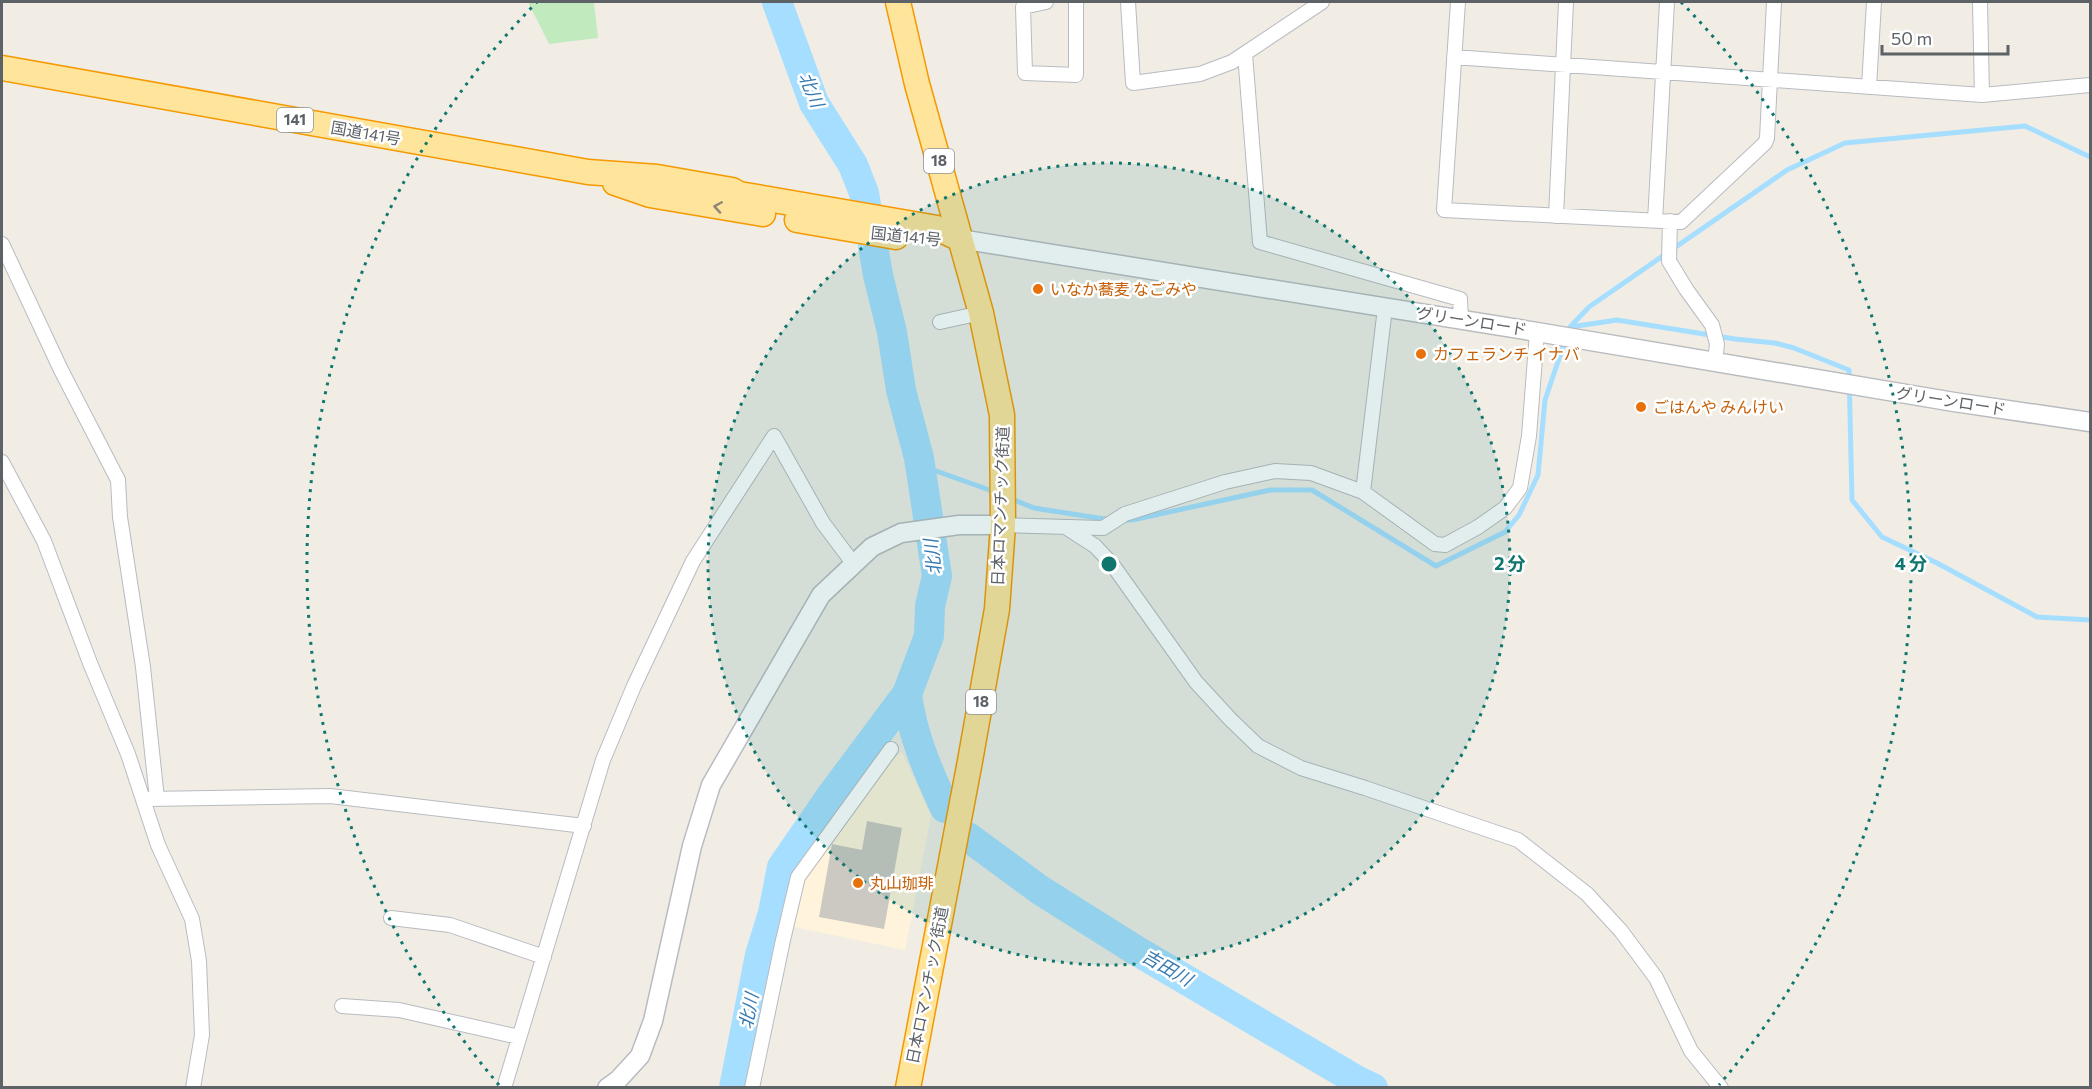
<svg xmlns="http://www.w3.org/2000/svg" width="2092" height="1089" font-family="Commissioner,'Noto Sans JP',sans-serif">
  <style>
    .commercial { fill: #fff4db }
    .green { fill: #c2eabf }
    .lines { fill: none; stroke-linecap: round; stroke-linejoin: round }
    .stream { stroke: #a6deff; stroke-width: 5 }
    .river { stroke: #a6deff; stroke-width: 30 }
    .building { fill: #ccc8c2 }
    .minor-casing { stroke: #b8bbc0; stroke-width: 16 }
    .tertiary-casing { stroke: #b8bbc0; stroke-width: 21 }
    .trunk-casing { stroke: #f59900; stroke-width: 27 }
    .minor { stroke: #fff; stroke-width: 14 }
    .tertiary { stroke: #fff; stroke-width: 18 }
    .trunk { stroke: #ffe49c; stroke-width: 24 }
    .oneway { stroke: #8e8977 }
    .ring { fill: none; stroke: #0f766e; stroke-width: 3; stroke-dasharray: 3 6 }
    .food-dot { fill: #e8710a; stroke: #fff; stroke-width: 2 }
    .labels { text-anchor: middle; stroke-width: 5; stroke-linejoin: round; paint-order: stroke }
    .shield { fill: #fff; stroke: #8e9195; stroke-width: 1.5 }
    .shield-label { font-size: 15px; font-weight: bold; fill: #5d6267 }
    .street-label { font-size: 16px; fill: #5d6267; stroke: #fff }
    .food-label { font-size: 16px; fill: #c56008; stroke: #fff; text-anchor: start }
    .water-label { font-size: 18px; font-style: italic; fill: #367ab2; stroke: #fff }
    .centre { fill: #0f766e; stroke: #fff; stroke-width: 3 }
    .ring-label { font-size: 18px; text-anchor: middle; font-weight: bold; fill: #0f766e; stroke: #fff; stroke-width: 5; stroke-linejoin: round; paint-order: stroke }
  </style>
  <rect width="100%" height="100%" fill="#f1ede5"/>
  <path class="commercial" d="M902 752 931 816 905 950 785 925 811 861 886 761H891Z"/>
  <path class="green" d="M528 2H594L598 38 549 44Z"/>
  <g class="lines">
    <path class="stream" d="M1570 327 1589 307 1787 170 1845 143 2025 126 2090 157
      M1568 333 1570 327 1617 320 1735 339 1775 343 1794 348 1849 370 1852 500 1882 537 1937 563 2037 617 2090 620
      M919 458 925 467 995 492
      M1009 498 1034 508 1111 520
      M1123 520H1132L1270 490H1312L1436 566 1505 532 1519 515 1538 475 1545 400 1565 341"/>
    <path class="river" d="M907 694C912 735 928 771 945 808
      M968 837 1040 890 1137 951 1356 1080 1373 1088
      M734 1088 760 955 773 913 782 867 831 796 907 694 929 636 930 606 937 576 919 458 901 390 892 332 878 275 864 193 853 165 814 103 777 2"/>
  </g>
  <path class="building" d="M867 821 902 828 884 929 819 917 832 844 862 850Z"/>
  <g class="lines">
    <defs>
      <path id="minor" d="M1046 2 1023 7 1025 73 1076 75V2
        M1128 2 1133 83 1200 74 1232 62 1322 2
        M1458 2 1444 210 1681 222 1765 143 1767 138 1774 2
        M1980 2 1982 95
        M1245 54 1260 242 1460 299 1461 320
        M1454 57 1982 95 2090 85
        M1869 87 1874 2
        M1556 216 1566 2
        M1655 221 1667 2
        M1670 221 1669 261 1686 289 1712 325 1717 344 1715 362
        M2 244 61 370 118 480 120 517 143 667 157 799
        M940 322 981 313
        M2 462 44 541 90 663 128 754 158 845 192 919 199 961 202 1035 193 1088
        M1363 492 1385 308
        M1003 525 1103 528 1125 514 1225 482 1275 471 1311 473 1363 492 1435 544 1445 545 1478 527 1505 508 1520 488 1529 436 1537 332
        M1067 528 1095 546 1112 564 1196 682 1230 719 1258 746 1301 768 1365 788 1518 840 1587 894 1621 931 1656 978 1691 1051 1721 1088
        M148 799 330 796 584 826
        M391 918 450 925 544 957
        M342 1006 399 1010 519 1037
        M504 1088 603 760 634 686 693 561 774 436 823 523 853 563
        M752 1088 783 940 798 877 891 749"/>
      <path id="tertiary" d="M960 239 1537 332 1954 402 2090 422
        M607 1088 618 1080 640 1056 653 1021 692 846 711 785 821 595 872 547 901 533 959 525H1003"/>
      <path id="trunk" d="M898 2 917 84 981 313 1002 415 1003 525 997 609 970 761 908 1088
        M2 68 588 172 657 177 732 190 739 194 937 228 960 239
        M615 183 650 195 763 214
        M797 220 896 237"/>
    </defs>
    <use href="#minor" class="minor-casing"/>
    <use href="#tertiary" class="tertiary-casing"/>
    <use href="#trunk" class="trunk-casing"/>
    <use href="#minor" class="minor"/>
    <use href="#tertiary" class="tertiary"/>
    <use href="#trunk" class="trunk"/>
  </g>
  <defs><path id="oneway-chevron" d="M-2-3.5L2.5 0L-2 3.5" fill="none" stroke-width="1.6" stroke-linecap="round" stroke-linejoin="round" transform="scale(1.5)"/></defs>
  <use class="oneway" href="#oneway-chevron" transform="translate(718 207) rotate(-171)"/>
  <circle cx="1109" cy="564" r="401" fill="#0f766e" fill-opacity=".12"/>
  <g class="ring">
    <circle cx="1109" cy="564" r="401"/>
    <path d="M499 1085A802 802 0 0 1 537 2M1681 2A802 802 0 0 1 1719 1085"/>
  </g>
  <g class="food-dot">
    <circle cx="1038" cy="289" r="6"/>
    <circle cx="1421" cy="354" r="6"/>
    <circle cx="1641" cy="407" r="6"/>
    <circle cx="858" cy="883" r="6"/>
  </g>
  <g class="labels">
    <g class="shield">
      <rect x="277" y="108" width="36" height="24" rx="4.5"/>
      <rect x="924" y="149" width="30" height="24" rx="4.5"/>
      <rect x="966" y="690" width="30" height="24" rx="4.5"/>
    </g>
    <g class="shield-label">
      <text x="295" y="125">141</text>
      <text x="939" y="166">18</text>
      <text x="981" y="707">18</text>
    </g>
    <g class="street-label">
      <text transform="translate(366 133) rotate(10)" y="6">国道141号</text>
      <text transform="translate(906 236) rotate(6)" y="6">国道141号</text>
      <text transform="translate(1472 321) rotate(9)" y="6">グリーンロード</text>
      <text transform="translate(1951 401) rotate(9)" y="6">グリーンロード</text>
      <text transform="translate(1000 506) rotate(-88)" y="6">日本ロマンチック街道</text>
      <text transform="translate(927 985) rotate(-79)" y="6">日本ロマンチック街道</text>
    </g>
    <g class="food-label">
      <text x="1050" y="295">いなか蕎麦 なごみや</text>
      <text x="1433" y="360">カフェランチ イナバ</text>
      <text x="1653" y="413">ごはんや みんけい</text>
      <text x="870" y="889">丸山珈琲</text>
    </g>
    <g class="water-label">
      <text transform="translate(811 90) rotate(67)" y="6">北川</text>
      <text transform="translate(933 557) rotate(-97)" y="6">北川</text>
      <text transform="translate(1167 968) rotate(30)" y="6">吉田川</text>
      <text transform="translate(749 1011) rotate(-79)" y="6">北川</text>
    </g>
  </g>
  <circle cx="1109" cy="564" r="9" class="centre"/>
  <g class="ring-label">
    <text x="1510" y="570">2 分</text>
    <text x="1911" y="570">4 分</text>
  </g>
  <rect width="2092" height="1089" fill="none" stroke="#5d6267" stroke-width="6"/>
  <path d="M1882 45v9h126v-9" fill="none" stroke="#5d6267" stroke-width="3"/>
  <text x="1891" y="45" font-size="18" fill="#5d6267" stroke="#ffffff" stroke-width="4.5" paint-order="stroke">50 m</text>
</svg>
